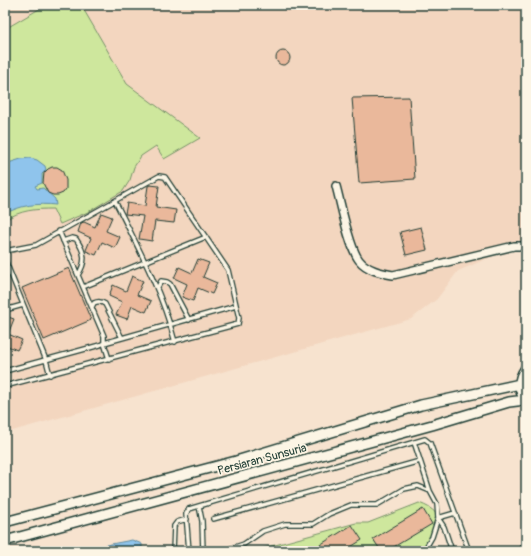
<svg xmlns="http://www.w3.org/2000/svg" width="531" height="556" font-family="Pangolin,sans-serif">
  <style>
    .built { fill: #f3d6bf }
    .green { fill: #cee79d; stroke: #769268 }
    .water { fill: #8fc4ec; stroke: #628ea2 }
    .building { fill: #eab89b; stroke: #1f3d34 }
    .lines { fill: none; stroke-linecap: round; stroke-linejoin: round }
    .lane-casing { stroke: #1f3d34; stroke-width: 6 }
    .street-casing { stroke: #1f3d34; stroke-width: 10 }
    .secondary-casing { stroke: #1f3d34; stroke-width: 12 }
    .lane { stroke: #fcf5e5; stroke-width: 3.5 }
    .street { stroke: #fcf5e5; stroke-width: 7 }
    .secondary { stroke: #fcf5e5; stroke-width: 9 }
    .labels { text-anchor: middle; stroke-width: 3.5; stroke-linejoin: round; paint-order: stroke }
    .street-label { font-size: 12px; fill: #1f3d34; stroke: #fcf5e5 }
  </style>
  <rect width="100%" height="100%" fill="#f7e3cf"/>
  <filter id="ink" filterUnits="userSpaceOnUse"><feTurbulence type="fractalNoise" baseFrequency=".025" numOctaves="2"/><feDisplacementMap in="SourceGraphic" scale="8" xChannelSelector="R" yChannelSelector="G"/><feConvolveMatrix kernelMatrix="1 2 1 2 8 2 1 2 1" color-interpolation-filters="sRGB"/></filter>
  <g filter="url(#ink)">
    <path class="built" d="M5 5H526V242L458 271 437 299 411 319 5 433Z"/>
    <path class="green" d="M46 5H81L127 84 200 138 164 159 156 146 141 156 134 167 130 180 123 191 88 212 60 224 53 209C35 209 21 210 5 220V29Z
      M419 503C450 514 437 529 427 551H253L356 523H368Z"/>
    <path class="water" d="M30 158 37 160 45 166 46 170 42 174V183L35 186 37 189 43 188 55 199 56 205C38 203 20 205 5 214V164L21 159Z
      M132 540 142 544V551H75Z"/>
    <path class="building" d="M276 58a7 7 0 1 1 14 0a7 7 0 1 1-14 0Z
      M409 97 415 179 359 183 352 98Z
      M52 167H57L62 170 66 180V189L63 193 58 195H53L48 193 43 183 44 173 48 169Z
      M150 185 159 186 156 207 176 210 174 223 155 221 152 241 139 239 143 216 125 214 127 203 145 206 148 186Z
      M101 213 112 217 106 231 120 237 115 248 102 242 96 255 86 251V250L91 238 78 232 81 223 84 222 95 227Z
      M421 227 427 250 406 255 400 232Z
      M198 259 209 263 203 277 217 283 212 294 198 288 193 301 182 297 187 284 174 278 179 267 192 273Z
      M69 268 91 320 44 340 22 288Z
      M132 276 143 281 137 295 151 301 146 312 132 306 127 319 116 315 122 302 109 296 113 285 126 291Z
      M5 316 14 319 8 334 22 340 17 350 5 345Z
      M423 509 432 524 387 551H381L373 539Z
      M352 525 362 540 344 551H310Z"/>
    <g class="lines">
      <defs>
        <path id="lane" d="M115 201C138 247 162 292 175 342
          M63 241 72 238 76 239C85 252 87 261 78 275
          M5 251 36 245 159 176 165 177 228 270 239 318 238 324 5 386
          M5 260 46 360 50 375
          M83 287 206 237
          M157 289 161 281 167 282 170 284 189 320
          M92 307 94 303C98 301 101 301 105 304L122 338
          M5 310 23 305
          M109 359 104 343 236 306
          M5 371 100 345 104 343V336L59 231
          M414 442 430 491
          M199 506 202 521 203 551
          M213 519 420 461
          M173 551 174 526 177 522 187 519
          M189 551 186 514 189 509 425 439 430 443 469 551
          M223 551 244 544 263 531 285 524H313L329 514 351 505H377L404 489 418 486 430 491 437 504 438 518 432 537 424 551
          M424 551H431
          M452 551 444 527 438 518 455 513"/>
        <path id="street" d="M336 186C341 204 349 247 359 260 367 270 381 273 393 275L514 246H526"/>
        <path id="secondary" d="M526 368C518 379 518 390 526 401
          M5 522 236 461 421 405 520 384
          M5 541 432 425 509 402 525 400
          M524 551 526 549"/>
      </defs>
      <use href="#lane" class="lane-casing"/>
      <use href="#street" class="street-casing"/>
      <use href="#secondary" class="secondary-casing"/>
      <use href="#lane" class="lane"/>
      <use href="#street" class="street"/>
      <use href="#secondary" class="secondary"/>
    </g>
  </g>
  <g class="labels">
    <g class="street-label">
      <text transform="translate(262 459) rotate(-15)" y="4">Persiaran Sunsuria</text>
    </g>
  </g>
  <rect width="531" height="556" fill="none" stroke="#fcf5e5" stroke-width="20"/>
  <rect x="10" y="10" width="511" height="536" fill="none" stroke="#1f3d34" stroke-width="1.5" filter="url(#ink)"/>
</svg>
